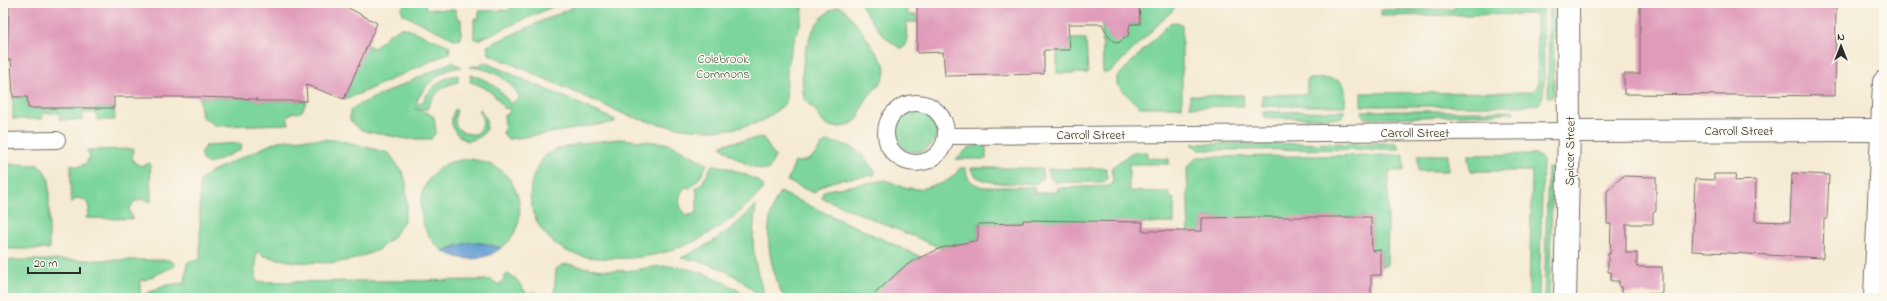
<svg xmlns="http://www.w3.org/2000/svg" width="1887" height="301" font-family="'Indie Flower',sans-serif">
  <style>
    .green { fill: #7cd59c; stroke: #548064 }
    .water { fill: #659fd4; stroke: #486580 }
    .building { fill: #e09bbb }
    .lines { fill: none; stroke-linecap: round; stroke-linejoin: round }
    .street-casing { stroke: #726e66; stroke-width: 18 }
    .secondary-casing { stroke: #726e66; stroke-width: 24 }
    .primary-casing { stroke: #726e66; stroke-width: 24 }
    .street { stroke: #fff; stroke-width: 16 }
    .secondary { stroke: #fff; stroke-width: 22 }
    .primary { stroke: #fff; stroke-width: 22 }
    .labels { text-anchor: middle; stroke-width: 3; stroke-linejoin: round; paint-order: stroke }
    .park-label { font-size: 13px; fill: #435e4d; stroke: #fbf7ec }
    .street-label { font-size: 13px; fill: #2b2b2b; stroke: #fbf7ec }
  </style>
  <rect width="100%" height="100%" fill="#fbf7ec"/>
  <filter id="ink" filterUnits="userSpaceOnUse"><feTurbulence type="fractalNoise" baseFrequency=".025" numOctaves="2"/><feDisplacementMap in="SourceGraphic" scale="8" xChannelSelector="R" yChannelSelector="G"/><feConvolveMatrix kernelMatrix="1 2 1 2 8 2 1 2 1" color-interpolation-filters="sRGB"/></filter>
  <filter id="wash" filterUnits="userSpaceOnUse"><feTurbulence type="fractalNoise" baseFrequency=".012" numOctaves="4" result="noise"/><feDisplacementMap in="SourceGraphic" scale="16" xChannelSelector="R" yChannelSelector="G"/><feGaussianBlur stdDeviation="0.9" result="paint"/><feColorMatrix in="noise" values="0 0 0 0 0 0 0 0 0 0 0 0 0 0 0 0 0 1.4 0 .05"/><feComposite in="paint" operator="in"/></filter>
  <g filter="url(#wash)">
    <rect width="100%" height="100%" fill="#f5ead3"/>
    <path class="green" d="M406 3H425L426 9 456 10 457 19H461V39L456 40 408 17 403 14 401 9Z
      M511 3H561L478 40 474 38V19H479V11L511 10Z
      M582 3H601V7H613V3H803C805 20 791 44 788 62 786 75 787 90 786 103 778 109 771 117 761 121 723 138 665 128 626 115L489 54 487 46Z
      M860 3H907L908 15H917V22H906L907 42 902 49C882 39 872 21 860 3Z
      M1139 3H1180L1110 72H1103L1102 24H1107C1106 39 1114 48 1128 36L1129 24H1140Z
      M1455 3H1543L1544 83 1543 96 1539 104 1519 106H1361V93L1528 92 1535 90 1538 85 1536 14 1381 16V10L1455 9Z
      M1549 3H1553L1554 88 1553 97H1548Z
      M839 6C849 9 876 53 884 64 889 81 874 87 866 100 862 105 861 111 859 117 854 126 838 129 828 126 821 123 820 116 815 110 811 106 807 103 804 100 799 68 804 20 839 6Z
      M1178 22 1182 26V107H1139L1117 85V77L1170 23Z
      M400 28H405L450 46 449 53 359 94 344 99 367 45 374 48 388 35Z
      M1069 39H1086L1088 73H1057V50H1069Z
      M452 62 462 67C440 69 425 84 416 103L421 104C430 89 440 77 458 75V82C442 85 433 95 427 109H415L428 113 434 117 436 132 431 139H407L364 131 358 128 350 120V111L354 107Z
      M484 62 611 118 615 120V122L526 137 508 139 503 133 505 125 504 115 509 113 510 109 504 108C496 95 486 86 470 82L471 75C487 79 502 89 510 104L520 98C509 78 492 69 470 67L480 65Z
      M1307 79C1316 79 1341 76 1344 86 1346 91 1345 100 1345 106H1262V95L1307 94Z
      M1243 95 1244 106 1190 107V96Z
      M13 97H27L28 108H114L115 120H97L96 113H82V120H60V113H43V119H13Z
      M199 97 257 99 258 101H307L302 111 298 113 293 112 287 117 289 124 222 126 215 125 202 117Z
      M455 109 457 111C450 126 461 135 476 134 484 127 485 120 479 111L480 109C492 125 487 137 468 141 454 136 447 123 455 109Z
      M895 131a21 21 0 1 1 42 0a21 21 0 1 1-42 0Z
      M1345 111 1342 118H1265L1262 112Z
      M1362 111H1514V113L1396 118H1364Z
      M763 137 775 157 768 170C753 170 732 157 721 146L724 144Z
      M303 139 339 140 389 153 403 173 406 182 407 206 404 221 392 238 378 250 355 259 335 263 294 262 264 256 256 251V282L492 280 499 285 507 274 515 278 527 294 536 292 537 298H3V260H169L174 263 175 266 145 280H140V296L167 285 185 283 187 263 190 261 200 260V181L210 172 278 141Z
      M619 139 666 143 676 147 707 164 701 176 690 188 685 187C677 197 678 206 686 216L697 213V190L695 189 703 182 712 165C721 164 758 178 763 185L762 190C758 196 752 200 747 205 708 242 658 262 604 258 590 258 575 256 563 249 535 233 521 197 537 168 540 163 543 157 548 154 561 144 602 141 619 139Z
      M825 142C839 142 854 145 864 157 868 162 871 167 876 172L874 175C858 178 824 178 814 193L787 181 795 162C815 162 814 153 825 142Z
      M240 143 242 146 240 150 209 164 202 160 201 152 207 145Z
      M1396 143 1400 149 1199 150 1192 144Z
      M982 144 986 147V159H956L968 148Z
      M134 149 132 157 134 162 141 166 150 163 151 202 143 199 134 202 129 210 133 219 86 218C92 210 89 199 77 198L71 203V164L77 167 85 164 90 157 87 150Z
      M1147 152V158L1169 159V164H1129V191L1169 192V196L1174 199V223H1012L1007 227 1006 224H978V240L941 248 822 198 823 192 827 190 885 180 907 188 920 189 943 183 953 177 960 168H966C966 179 972 184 983 187H1034V193L1058 192 1057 188 1110 186 1113 179 1111 168 1131 153Z
      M1534 154 1540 157 1543 161 1539 298H1529L1532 171H1471L1468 160V155Z
      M1404 155V171H1389L1387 266H1381V250L1372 251 1371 217 1202 218V241H1189L1187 167 1197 157Z
      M1418 155H1448V171H1418Z
      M470 159C482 161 494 164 504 173 525 193 526 231 501 248 480 240 463 242 443 251 413 229 412 180 448 163 455 160 463 160 470 159Z
      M11 164 38 165 43 169 49 180V249H3V169Z
      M971 168H1042L1043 179H1039L1038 183C1023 183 974 188 971 168Z
      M1106 168 1108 178 1104 182H1053V178H1049L1048 169Z
      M1548 168H1553L1549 298H1544Z
      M780 192 921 257 905 266 871 298H784C769 265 760 225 780 192Z
      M756 205C751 244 752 261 766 298H761C736 273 716 263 681 258 711 245 734 229 756 205Z
      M568 264C590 269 613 272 635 270 646 268 657 266 669 266 696 268 726 279 747 298H554L556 269 562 265Z"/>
    <path class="water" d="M470 242 482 243 501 248C482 262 463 262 443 251Z"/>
    <g id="blocks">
      <path class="building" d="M9 3H339L377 23 344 99 306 85 307 101H257V99L199 97H114V108H28L27 97H13L11 60H7Z
        M917 3H1139L1140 24H1130L1128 36 1118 43 1113 41 1109 37 1102 24H1068L1070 50H1044V74L945 76 943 52 917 53Z
        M1640 3H1836L1835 96 1624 94V74H1640Z
        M1792 173 1829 175 1827 219H1824L1823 258 1692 251 1695 179 1714 180V174H1736L1735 181 1756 180 1755 221 1790 222Z
        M1623 176 1656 177V211L1653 213V224H1626V253H1637V267H1662V294L1622 293V287H1619V281H1611V272H1608V254H1610L1611 224H1607V191Z
        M1256 217H1371L1372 251 1381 250V275H1371V298H870L905 266 921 257 941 248 978 240V224L1023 223V220L1143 222 1142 231H1202V218Z"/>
    </g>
  </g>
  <g filter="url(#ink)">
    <use href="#blocks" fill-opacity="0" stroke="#726e66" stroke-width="1"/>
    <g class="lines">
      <defs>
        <path id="street" d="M886 133a30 30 0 1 1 60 0a30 30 0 1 1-60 0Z
          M946 136 1569 131
          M3 141 57 140"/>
        <path id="secondary" d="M1569 131 1884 130
          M1565 298 1569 131 1568 3"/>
        <path id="primary" d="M1875 298 1884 82"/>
      </defs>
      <use href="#street" class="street-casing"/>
      <use href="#secondary" class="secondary-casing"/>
      <use href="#primary" class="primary-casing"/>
      <use href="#street" class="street"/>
      <use href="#secondary" class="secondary"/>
      <use href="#primary" class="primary"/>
    </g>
  </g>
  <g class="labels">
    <g class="park-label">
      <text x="723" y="63">Colebrook<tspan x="723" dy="15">Commons</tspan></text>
    </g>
    <g class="street-label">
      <text x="1739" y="135">Carroll Street</text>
      <text x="1415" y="137">Carroll Street</text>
      <text x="1091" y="139">Carroll Street</text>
      <text transform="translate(1569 151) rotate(-89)" y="5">Spicer Street</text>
    </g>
  </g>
  <rect width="1887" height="301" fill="none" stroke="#fbf7ec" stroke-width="16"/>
  <g transform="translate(1841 46)" stroke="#fbf7ec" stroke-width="3" paint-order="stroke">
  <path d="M0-3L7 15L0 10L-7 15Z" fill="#2b2b2b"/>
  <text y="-6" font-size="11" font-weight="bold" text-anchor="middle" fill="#2b2b2b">N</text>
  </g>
  <path d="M28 267v6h52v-6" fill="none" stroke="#2b2b2b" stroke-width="2"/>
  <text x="34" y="267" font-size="12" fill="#2b2b2b" stroke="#fbf7ec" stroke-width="3" paint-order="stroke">20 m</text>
</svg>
